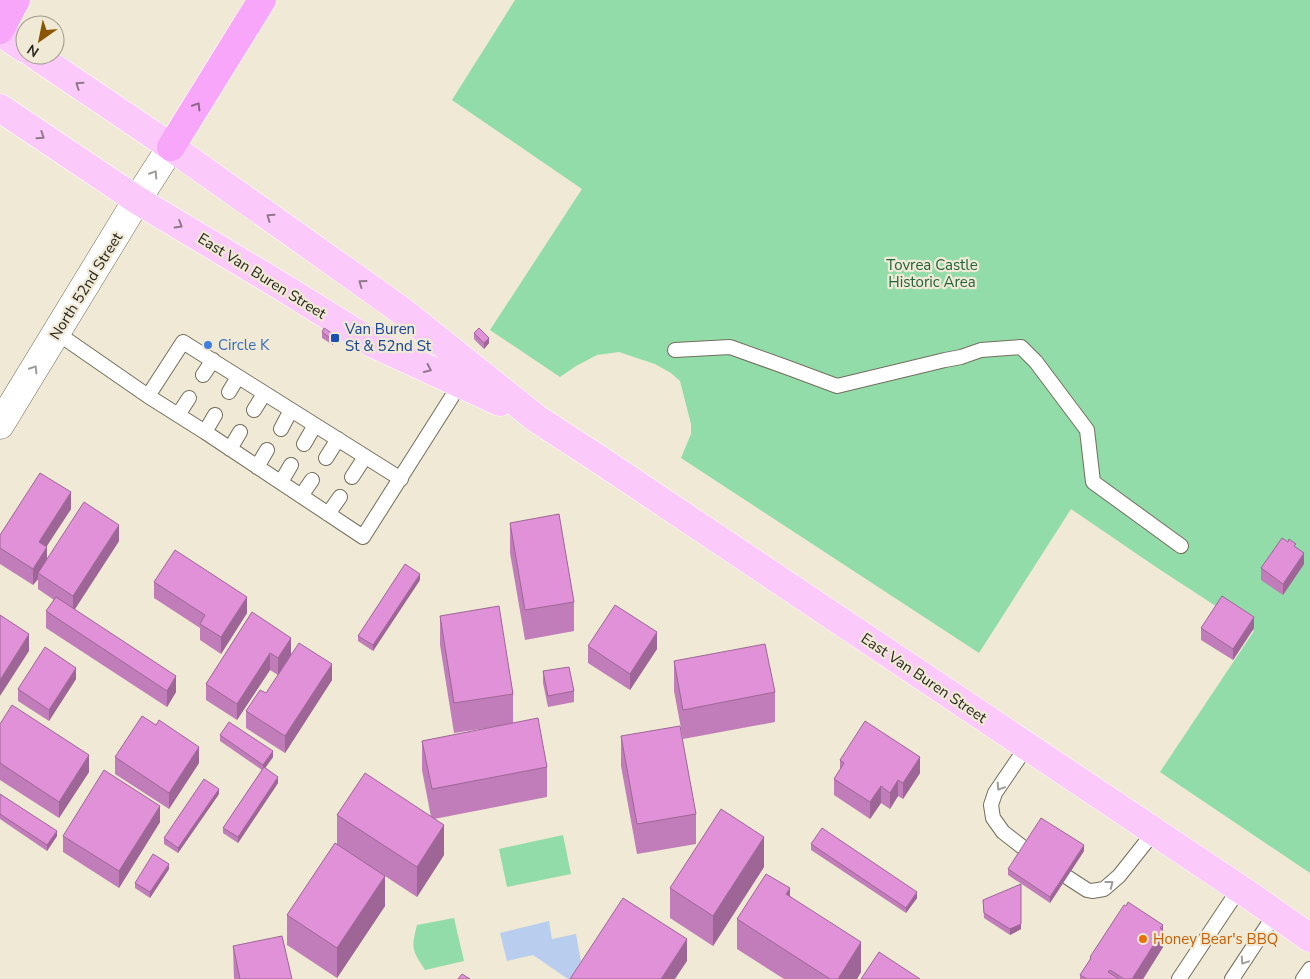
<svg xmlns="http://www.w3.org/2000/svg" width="1310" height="979" font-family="'Nunito Sans',sans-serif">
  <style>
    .green { fill: #91dca9 }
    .water { fill: #b9ceef }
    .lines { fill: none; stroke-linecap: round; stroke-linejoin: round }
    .lane-casing { stroke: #736e5d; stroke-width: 16 }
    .secondary-casing { stroke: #736e5d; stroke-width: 29 }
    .primary-casing { stroke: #fff; stroke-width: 29 }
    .highway-casing { stroke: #fff; stroke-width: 29 }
    .lane { stroke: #fff; stroke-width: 14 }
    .secondary { stroke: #fff; stroke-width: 28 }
    .primary { stroke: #fbcafb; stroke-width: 28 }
    .highway { stroke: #f8a6f9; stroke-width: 28 }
    .wall { fill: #c17db9 }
    .shaded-wall { fill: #9d6696 }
    .building { fill: #e091d7; stroke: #9d6696 }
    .oneway { stroke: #91788c }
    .oneway2 { stroke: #90668c }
    .oneway3 { stroke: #9e9d9a }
    .transit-dot { fill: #1a4fb4; stroke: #efe9d5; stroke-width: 2 }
    .shop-dot { fill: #3f7fe0; stroke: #efe9d5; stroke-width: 2 }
    .food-dot { fill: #e8710a; stroke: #efe9d5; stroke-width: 2 }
    .labels { text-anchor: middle; stroke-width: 4.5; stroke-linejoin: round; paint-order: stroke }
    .park-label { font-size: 15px; fill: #1f643c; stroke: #efe9d5 }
    .street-label { font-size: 15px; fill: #27251e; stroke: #efe9d5 }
    .transit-label { font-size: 15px; fill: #164399; stroke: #efe9d5; text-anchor: start }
    .shop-label { font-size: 15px; fill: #366cbe; stroke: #efe9d5; text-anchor: start }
    .food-label { font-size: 15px; fill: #c56008; stroke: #efe9d5; text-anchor: start }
  </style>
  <rect width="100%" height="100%" fill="#efe9d5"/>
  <path class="green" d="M515 0H1310V873L1160 772 1254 631 1156 567 1071 509 979 653 681 458 691 434V424L680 381 671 373 655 364 619 352 597 355 576 366 560 377 490 330 582 189 452 100Z
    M563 835 571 874 507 887 499 849Z
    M454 918 464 961 425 970C412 950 411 949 417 925Z"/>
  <path class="water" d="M549 921 552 939 576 934 581 961 570 979H568L533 955 507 961 500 933Z"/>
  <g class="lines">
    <defs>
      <path id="lane" d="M57 333 148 396
        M675 350 730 347 786 367 837 386 945 360 961 357 981 350 1021 347 1036 362 1087 430 1093 482 1181 546
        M203 375 213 360
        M229 392 238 377
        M254 410 264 394
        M178 415 189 398
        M281 429 291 410
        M205 432 215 415
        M304 444 315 425
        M230 449 240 432
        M326 458 338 439
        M257 467 267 450
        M352 477 365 457
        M401 479 183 342 148 396 205 432 363 537 460 384
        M281 482 291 465
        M301 496 312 480
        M328 514 340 497
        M1025 849 1003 832 993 818 991 805 995 793 1027 746
        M1067 877 1087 890 1092 891 1104 889 1119 876 1154 832
        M1179 979 1239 889
        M1232 979 1275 914
        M1303 979 1310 969"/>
      <path id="secondary" d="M0 425 137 200 171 147"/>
      <path id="primary" d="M0 32 25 49
        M35 55 171 147 350 274 402 311 537 419 600 460 1252 897 1310 938
        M0 108 137 200 279 285 374 344 500 402"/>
      <path id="highway" d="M0 30 16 0
        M171 147 262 0"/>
    </defs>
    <use href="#lane" class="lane-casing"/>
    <use href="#secondary" class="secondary-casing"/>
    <use href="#primary" class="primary-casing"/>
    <use href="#highway" class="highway-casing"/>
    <use href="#lane" class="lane"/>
    <use href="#secondary" class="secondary"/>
    <use href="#primary" class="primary"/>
    <use href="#highway" class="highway"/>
  </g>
  <path class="wall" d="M322 332 333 334V345L322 338Z
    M474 333 489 343 484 349 474 339Z
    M71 509 46 547 47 558 119 541 75 609 176 692 167 707 46 628V611L54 600 38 589V579L33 585 0 564V535Z
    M510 523 574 602V631L525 640 510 553Z
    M1296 548 1304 564 1283 595 1261 580V568Z
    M420 580 373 651 358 641V636Z
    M154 582 247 613 221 654 200 640V628L154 598Z
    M252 612 291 654 332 680 285 753 246 728V711L266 693 278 675 270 670 237 720 206 700V684Z
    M440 616 513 694V723L547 767V797L434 819 444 855 417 897 385 876V906L337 978 287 945V915L337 844V815L431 817 422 770V741L499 726 454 733 440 645Z
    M1201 628H1254L1233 660 1201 640Z
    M588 646 657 649 630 690 588 663Z
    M674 661 775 692V722L683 739 674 691Z
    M543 671 574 691V702L548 707 543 683Z
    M76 679 49 721 18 701V689Z
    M0 724 89 772 59 818 0 780Z
    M220 735 273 757 265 768 278 783 238 843 223 833V828L262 770 220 741Z
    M621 736 696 814V844L637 854 621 766Z
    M115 757 199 763 169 809 115 774Z
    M840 760 920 773 903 799 898 796 890 809 881 803 870 819 834 795V779L840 769Z
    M0 794 57 836 47 851 0 819Z
    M219 794 178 853 164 844V838Z
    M160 822 119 888 63 852V836Z
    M811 844 917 898 906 913 811 850Z
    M1084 851 1050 903 1008 875V869Z
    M764 867 713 946 670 918V888Z
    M169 869 150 898 135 888V883Z
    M790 896 861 972 857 979H784L737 949V919Z
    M983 900 1021 929 1010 935 984 918Z
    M1163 930V947L1143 979H1080V975L1090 960V957Z
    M233 946 292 979H234Z"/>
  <path class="shaded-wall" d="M489 338V343L484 349V343Z
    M71 492V509L39 558V542Z
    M119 525V541L73 612V596Z
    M47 547V564L38 573V579L33 585V569Z
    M1304 553V564L1283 595V584Z
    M420 574V580L373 651V645Z
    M247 597V613L221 654V637Z
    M1254 617V628L1233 660V649Z
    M657 632V649L630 690V674Z
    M29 634V651L0 696V680Z
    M291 638V654L278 675V658Z
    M270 653V670L237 720V704Z
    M332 664V680L285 753V736Z
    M76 668V679L49 721V710Z
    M176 676V692L167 707V691Z
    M199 747V763L169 809V793Z
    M273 751V757L263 771V765Z
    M89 755V772L59 818V802Z
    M920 757V773L903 799V783Z
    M278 777V783L238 843V837Z
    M898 780V796L890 809V793Z
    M881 786V803L870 819V802Z
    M219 789V794L178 853V848Z
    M160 806V822L119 888V871Z
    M444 825V855L417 897V867Z
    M57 831V836L47 851V845Z
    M764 837V867L713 946V916Z
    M1084 845V851L1050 903V897Z
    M169 864V869L150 898V892Z
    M385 876V906L337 978V948Z
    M790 888V918L786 894Z
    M917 892V898L906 913V908Z
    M1021 924V929L1010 935V929Z
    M1163 925V947L1143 979H1132Z
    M687 939V961L675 979H661Z
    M861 942V972L857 979H838Z"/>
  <path class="building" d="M324 328 333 334V340L322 332Z
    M479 328 489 338 484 343 474 333Z
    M40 473 71 492 39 542 47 547 33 569 0 548V535Z
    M84 502 119 525 73 596 38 573Z
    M559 514 574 602 525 610 510 523Z
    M1282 538 1288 542 1289 539 1296 544 1294 546 1304 553 1283 584 1261 568Z
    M175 550 247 597 221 637 200 624 205 615 154 582Z
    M405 564 420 574 373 645 358 636Z
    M1222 596 1254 617 1233 649 1201 628Z
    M56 597 176 676 167 691 46 611Z
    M615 605 657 632 630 674 588 646Z
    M499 606 513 694 454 703 440 616Z
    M252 612 291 638 278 658 270 653 237 704 206 684Z
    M0 615 29 634 0 680Z
    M299 643 332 664 285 736 246 711 260 690 266 693Z
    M765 644 775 692 683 710 674 661Z
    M45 647 76 668 49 710 18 689Z
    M569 667 574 691 548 696 543 671Z
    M12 705 89 755 59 802 0 763V724Z
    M142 716 156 725 159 720 199 747 169 793 115 757Z
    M538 718 547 767 432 789 422 741Z
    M865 721 920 757 903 783 898 780 890 793 881 786 870 802 834 779 844 763 840 760Z
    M229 722 273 751 263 765 220 735Z
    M680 726 696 814 637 824 621 736Z
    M264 767 278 777 238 837 223 828Z
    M104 770 160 806 119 871 63 836Z
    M365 773 444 825 417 867 337 815Z
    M204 779 219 789 178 848 164 838Z
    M0 794 57 831 47 845 0 814Z
    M721 809 764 837 713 916 670 888Z
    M1041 818 1084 845 1050 897 1008 869Z
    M822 828 917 892 906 908 811 844Z
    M335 843 385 876 337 948 287 915Z
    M153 854 169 864 150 892 135 883Z
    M766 874 790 888 786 894 861 942 838 979H830L737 919Z
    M1021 884V924L1010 929 984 913 983 900Z
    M623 898 687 939 661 979H570Z
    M1128 902 1163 925 1160 928 1163 930 1132 979H1124L1110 970 1108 972 1119 979H1087L1080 975 1091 958 1090 957 1124 905 1126 906Z
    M282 936 292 979H240L233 946Z
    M879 952 920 979H861Z
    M462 974 470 979H458Z"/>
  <defs><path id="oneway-chevron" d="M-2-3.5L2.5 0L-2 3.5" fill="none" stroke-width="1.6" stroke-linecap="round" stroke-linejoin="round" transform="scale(1.25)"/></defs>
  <g class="oneway">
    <use href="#oneway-chevron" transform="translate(79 85) rotate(-146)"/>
    <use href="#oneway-chevron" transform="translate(41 136) rotate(34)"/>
    <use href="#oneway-chevron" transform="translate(270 217) rotate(-145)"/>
    <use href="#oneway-chevron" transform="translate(179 225) rotate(31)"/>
    <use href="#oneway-chevron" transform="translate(362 283) rotate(-144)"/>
    <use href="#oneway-chevron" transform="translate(428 369) rotate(25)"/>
  </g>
  <use class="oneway2" href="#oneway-chevron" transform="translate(197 106) rotate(-58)"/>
  <g class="oneway3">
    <use href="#oneway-chevron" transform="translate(154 174) rotate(-57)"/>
    <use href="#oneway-chevron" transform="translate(34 369) rotate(-58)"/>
    <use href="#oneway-chevron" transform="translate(1000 787) rotate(123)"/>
    <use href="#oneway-chevron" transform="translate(1110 884) rotate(-38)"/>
    <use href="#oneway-chevron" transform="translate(1244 961) rotate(124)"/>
  </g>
  <rect class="transit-dot" x="330" y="333" width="10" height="10" rx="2.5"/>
  <circle class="shop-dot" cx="208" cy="345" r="5"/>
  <circle class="food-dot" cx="1143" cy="939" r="5"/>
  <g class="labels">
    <g class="park-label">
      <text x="932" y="270">Tovrea Castle<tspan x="932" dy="17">Historic Area</tspan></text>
    </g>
    <g class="street-label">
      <text transform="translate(262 276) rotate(32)" y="5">East Van Buren Street</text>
      <text transform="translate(86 286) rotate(-58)" y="5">North 52nd Street</text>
      <text transform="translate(924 678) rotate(34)" y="5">East Van Buren Street</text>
    </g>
    <g class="transit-label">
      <text x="345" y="334">Van Buren<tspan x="345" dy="17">St &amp; 52nd St</tspan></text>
    </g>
    <g class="shop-label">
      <text x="218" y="350">Circle K</text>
    </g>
    <g class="food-label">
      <text x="1153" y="944">Honey Bear's BBQ</text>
    </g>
  </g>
  <g transform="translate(40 40) rotate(213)"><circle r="24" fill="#efe9d5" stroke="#9f9b8c"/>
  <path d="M0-4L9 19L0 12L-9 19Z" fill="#8a5701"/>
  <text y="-8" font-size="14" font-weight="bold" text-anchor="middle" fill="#27251e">N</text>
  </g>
</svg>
